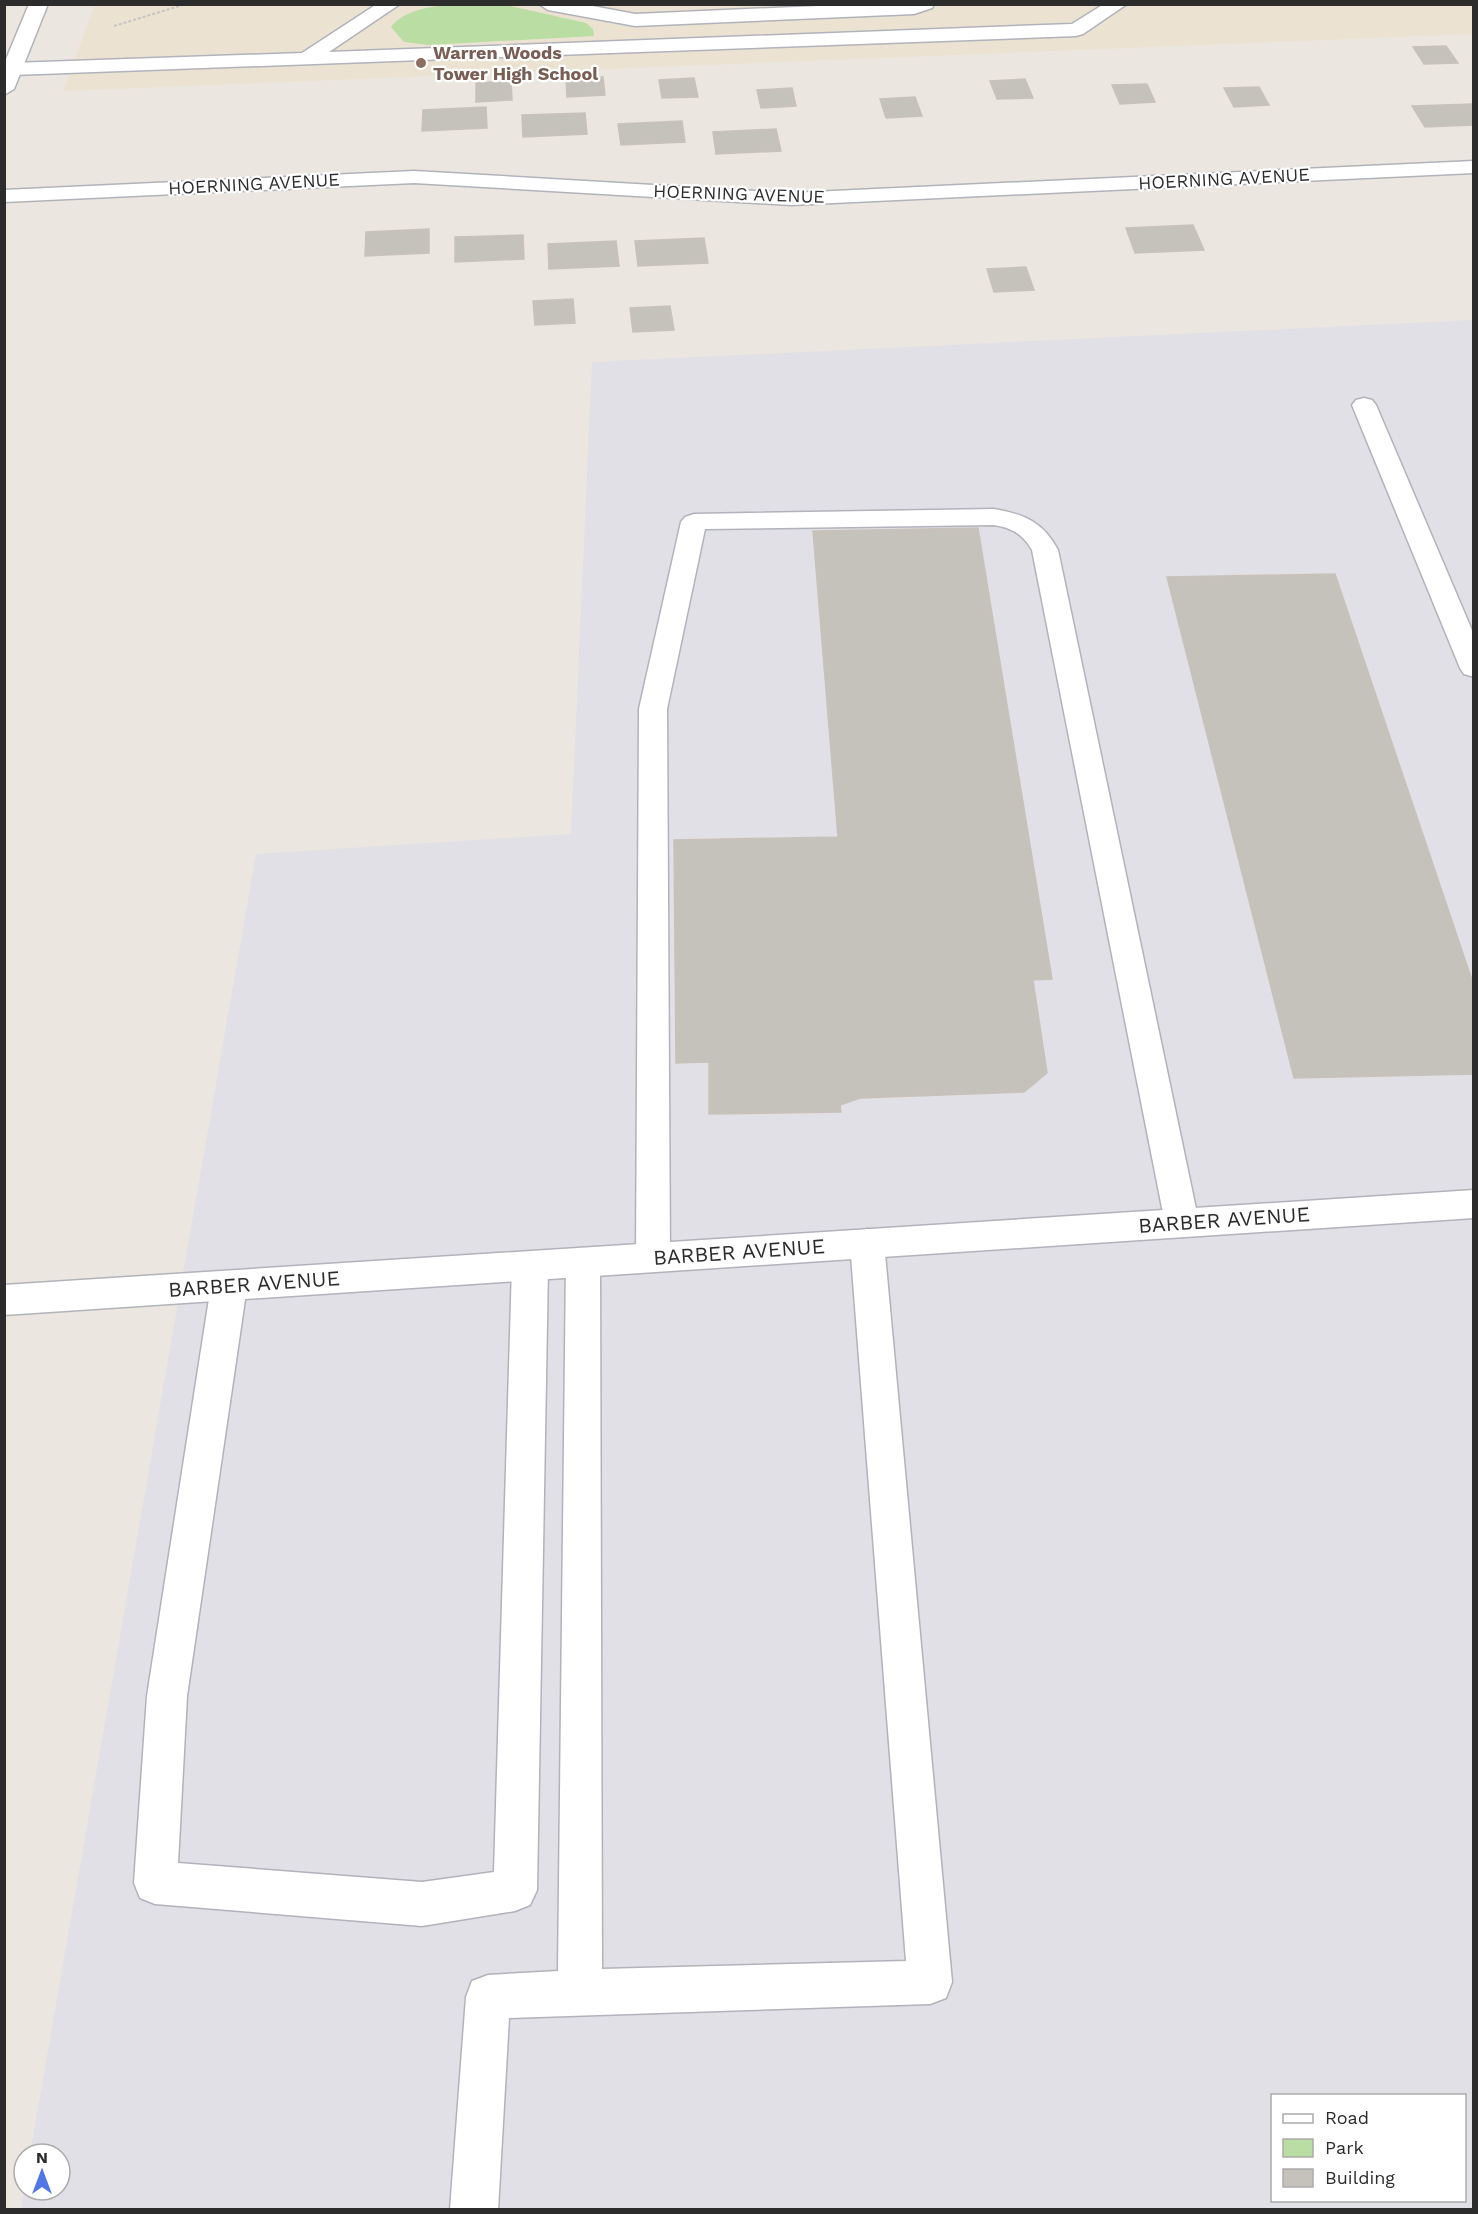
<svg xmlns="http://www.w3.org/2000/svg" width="1478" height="2214" font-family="'Work Sans',sans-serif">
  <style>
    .industrial { fill: #e1e0e6; fill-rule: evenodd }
    .education { fill: #ece2d2 }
    .green { fill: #b9dda3 }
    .building { fill: #c5c1bb; stroke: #c8c2ba; stroke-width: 1.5 }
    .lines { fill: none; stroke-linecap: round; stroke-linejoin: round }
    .lane-casing { stroke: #b1b3bb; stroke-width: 3 }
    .street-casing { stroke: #b1b3bb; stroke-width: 3 }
    .path { stroke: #c4c4c4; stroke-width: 2; stroke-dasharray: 3 2; stroke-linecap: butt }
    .lane { fill: #fff; fill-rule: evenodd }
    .street { fill: #fff; fill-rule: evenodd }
    .education-dot { fill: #8d6e63; stroke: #fff; stroke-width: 2 }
    .labels { text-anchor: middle; stroke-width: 4.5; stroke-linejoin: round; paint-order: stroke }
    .far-education-label { font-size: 18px; font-weight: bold; fill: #785e54; stroke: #fff; text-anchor: start }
    .far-street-label { font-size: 18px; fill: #2c2c2c; stroke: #fff }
    .street-label { font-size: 21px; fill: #2c2c2c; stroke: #fff }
  </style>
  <rect width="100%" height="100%" fill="#ece6e0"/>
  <path class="industrial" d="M1473 320V2209L21 2210 24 2190H60V2154H30L256 854 571 834 592 362ZM1272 2096H1464V2200H1272Z"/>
  <path class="education" d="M95 5H1473V34L63 91Z"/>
  <path class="green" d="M506 5 586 23 593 29 594 36 428 45 404 42 391 27C411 0 471 4 506 5Z"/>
  <path class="building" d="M1446 46 1458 63 1424 64 1413 47Z
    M603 77 605 95 567 97 566 79Z
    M694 78 698 97 662 98 659 80Z
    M1025 79 1033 98 997 99 990 81Z
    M511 81 512 100 476 102V83Z
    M1147 84 1155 102 1120 104 1112 85Z
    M1259 87 1269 105 1234 107 1224 88Z
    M792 88 796 106 761 108 757 90Z
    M915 97 922 116 886 118 880 99Z
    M1473 104 1474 125 1425 127 1412 106Z
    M486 107 487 128 422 131 423 110Z
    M585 113 587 134 523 137 522 115Z
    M682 121 685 142 621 145 618 124Z
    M776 129 781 151 716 154 713 132Z
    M1193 225 1204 250 1135 253 1126 228Z
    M429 229V253L365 256 366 232Z
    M523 235 524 259 455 262V237Z
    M704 238 708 263 638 266 635 241Z
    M616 241 619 266 549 269 548 244Z
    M1026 267 1034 290 994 292 987 269Z
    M573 299 575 323 535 325 533 301Z
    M670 306 674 330 633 332 630 308Z
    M978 528 1052 979 1033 980 1047 1073 1024 1092 860 1098 840 1105 841 1112 709 1114V1062L676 1063 674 840 838 837 813 531Z
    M1335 574 1474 986V1074L1294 1078 1167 577Z"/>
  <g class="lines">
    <defs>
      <path id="lane" d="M377 4H400L329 52 1072 24 1104 4H1127L1083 34 1076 36 13 75 4 71 6 65 13 63 302 53Z
        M539 4H582L635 14 863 4H934L932 8 914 14 635 26 548 10Z
        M1364 398 1372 400 1376 405 1474 635V677L1464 674 1460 668 1352 405 1356 400Z
        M994 509C1024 514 1043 522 1058 550L1199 1223 1194 1233 1182 1237 1170 1233 1165 1223 1032 550C1023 534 1012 528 994 525L705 529 667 709 670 1258 665 1268 653 1272 641 1268 636 1258 639 709 681 522 685 517 694 514Z
        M867 1229 879 1233 884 1243 952 1982 946 1998 930 2004 509 2018 498 2210H450L466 1997 472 1981 488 1975 558 1971 566 1262 571 1252 583 1248 595 1252 600 1262 602 1969 906 1961 850 1243 855 1233Z
        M530 1252 542 1256 548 1266 537 1890 530 1905 515 1911 422 1926 155 1904 140 1898 134 1883 147 1696 211 1286 217 1276 229 1272 241 1276 247 1286 187 1696 178 1863 422 1882 494 1872 512 1266 518 1256Z"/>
      <path id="street" d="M29 4H48L14 89 4 95V64Z
        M1474 161V173L791 205 414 183 4 202V190L414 171 791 193Z
        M1474 1190V1218L4 1315V1285Z"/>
    </defs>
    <use href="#lane" class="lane-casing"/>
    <use href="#street" class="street-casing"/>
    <path class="path" d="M114 26 186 4"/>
    <use href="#lane" class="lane"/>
    <use href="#street" class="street"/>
  </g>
  <circle class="education-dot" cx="421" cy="63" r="6"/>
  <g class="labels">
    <g class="far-education-label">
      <text x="433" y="59">Warren Woods<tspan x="433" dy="21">Tower High School</tspan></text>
    </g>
    <g class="far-street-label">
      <text transform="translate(1224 179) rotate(-3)" y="6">HOERNING AVENUE</text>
      <text transform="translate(254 184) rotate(-3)" y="6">HOERNING AVENUE</text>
      <text transform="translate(739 194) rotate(2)" y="6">HOERNING AVENUE</text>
    </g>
    <g class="street-label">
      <text transform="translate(1224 1220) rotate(-4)" y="7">BARBER AVENUE</text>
      <text transform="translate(739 1252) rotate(-4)" y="7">BARBER AVENUE</text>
      <text transform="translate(254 1284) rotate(-4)" y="7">BARBER AVENUE</text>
    </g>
  </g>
  <rect width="1478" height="2214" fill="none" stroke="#2c2c2c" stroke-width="12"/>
  <rect x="1271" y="2094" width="195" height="108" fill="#ffffff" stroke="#ababab" stroke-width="1.5"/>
  <rect x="1283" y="2114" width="30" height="9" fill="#ffffff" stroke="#ababab" stroke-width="1.5"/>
  <text x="1325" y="2124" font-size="18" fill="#2c2c2c">Road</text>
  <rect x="1283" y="2139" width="30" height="18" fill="#b9dda3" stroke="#ababab" stroke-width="1.5"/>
  <text x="1325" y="2154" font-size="18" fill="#2c2c2c">Park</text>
  <rect x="1283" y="2169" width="30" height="18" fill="#c5c1bb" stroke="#ababab" stroke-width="1.5"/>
  <text x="1325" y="2184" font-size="18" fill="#2c2c2c">Building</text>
  <g transform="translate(42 2172)"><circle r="28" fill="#ffffff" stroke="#ababab" stroke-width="1.5"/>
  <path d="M0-4.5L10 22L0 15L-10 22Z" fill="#5275e7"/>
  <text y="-9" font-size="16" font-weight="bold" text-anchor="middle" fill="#2c2c2c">N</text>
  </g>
</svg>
